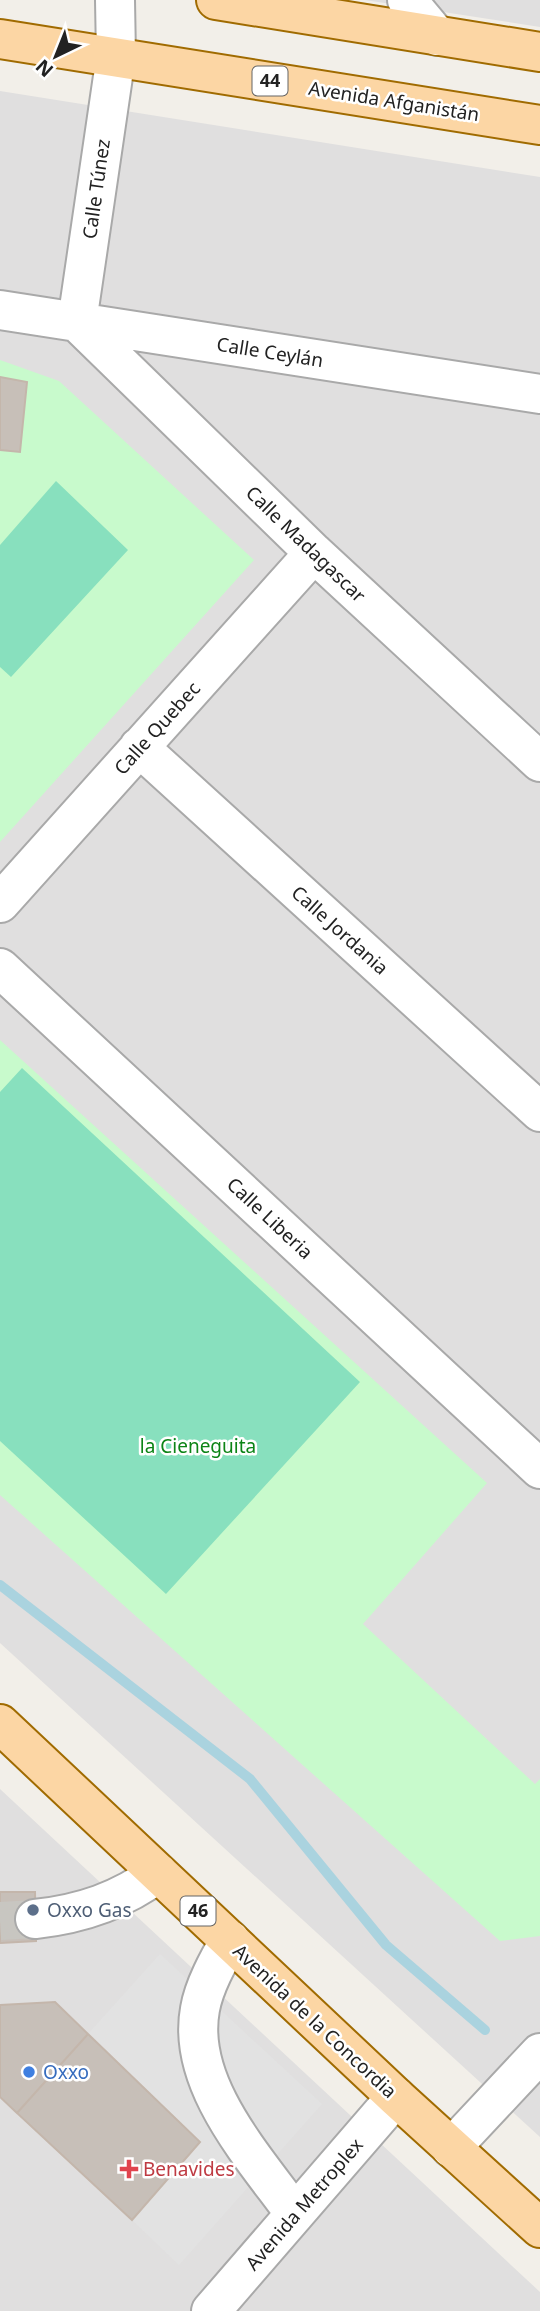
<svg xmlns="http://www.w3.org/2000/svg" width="540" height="2311" font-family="'Noto Sans',sans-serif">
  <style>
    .residential { fill: #e0dfdf }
    .park { fill: #c8facc }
    .pitch { fill: #88e0be }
    .parking { fill: #e2e2e2 }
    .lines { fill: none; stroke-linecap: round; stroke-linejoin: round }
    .stream { stroke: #aad3df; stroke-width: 10 }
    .building { fill: #c7bfb8; stroke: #c4b6ab; stroke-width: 2 }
    .minor-tunnel { stroke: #c8c6c1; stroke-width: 38; stroke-dasharray: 38 19; stroke-linecap: butt }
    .minor-casing { stroke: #a9a9a9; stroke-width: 42 }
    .major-casing { stroke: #a06b00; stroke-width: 42 }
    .minor { stroke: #fff; stroke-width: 38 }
    .major { stroke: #fcd6a4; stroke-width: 38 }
    .service-dot { fill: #5c6f8a; stroke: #fff; stroke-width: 2.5 }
    .shop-dot { fill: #3f7fe0; stroke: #fff; stroke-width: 2.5 }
    .health-dot { fill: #e0444e; stroke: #fff; stroke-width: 2.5 }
    .labels { text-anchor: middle; stroke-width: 5; stroke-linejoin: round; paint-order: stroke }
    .shield { fill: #fff; stroke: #646464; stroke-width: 2 }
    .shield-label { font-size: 18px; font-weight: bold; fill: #222 }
    .street-label { font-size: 19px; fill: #222; stroke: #fff }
    .park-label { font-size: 19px; fill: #0c8416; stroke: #fff }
    .service-label { font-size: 19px; fill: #4e5e75; stroke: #fff; text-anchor: start }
    .shop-label { font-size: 19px; fill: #366cbe; stroke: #fff; text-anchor: start }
    .health-label { font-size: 19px; fill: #be3a42; stroke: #fff; text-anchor: start }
  </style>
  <rect width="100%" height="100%" fill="#f2efe9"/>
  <path class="residential" d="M365 0H540V27Z
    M0 91 540 177V2137L0 1643Z
    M0 1789 540 2292V2311H0Z"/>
  <path class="park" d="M0 360 59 381 254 560 0 842Z
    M0 1040 487 1483 363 1624 535 1784 540 1779V1936L500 1941 0 1495Z"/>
  <path class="pitch" d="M56 481 128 550 11 677 0 667V545Z
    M22 1068 360 1382 166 1594 0 1441V1092Z"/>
  <path class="parking" d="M160 1954 322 2104 179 2265 132 2220 200 2142 88 2034Z"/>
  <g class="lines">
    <path class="stream" d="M0 1585 250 1779 386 1945 485 2030"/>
  </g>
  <path class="building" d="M0 377 27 382 20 452 0 450Z
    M0 1892H35L36 1941 0 1943Z
    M55 2002 88 2034 17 2113 0 2097V2005Z
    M88 2034 200 2142 132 2220 17 2113Z"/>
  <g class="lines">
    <path class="minor-tunnel" d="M0 1921 35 1919"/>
    <defs>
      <path id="minor" d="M407 0 437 36
        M0 310 540 394
        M77 322 314 553 540 762
        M77 322 116 56 115 0
        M139 747 540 1112
        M0 903 314 553
        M0 968 540 1469
        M35 1919C81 1914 121 1901 158 1873
        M230 1940C218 1961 204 1986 200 2009 186 2084 254 2157 295 2214
        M451 2148 540 2053
        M211 2311 396 2097"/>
      <path id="major" d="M216 0 540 52
        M0 39 540 125
        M0 1724 396 2097 540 2228"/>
    </defs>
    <use href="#minor" class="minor-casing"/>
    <use href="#major" class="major-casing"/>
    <use href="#minor" class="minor"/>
    <use href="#major" class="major"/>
  </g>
  <circle class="service-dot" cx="33" cy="1910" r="7"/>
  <circle class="shop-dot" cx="29" cy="2072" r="7"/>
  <path class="health-dot" d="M125.5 2158.5h7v7h7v7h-7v7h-7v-7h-7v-7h7z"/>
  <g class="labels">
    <g class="shield">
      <rect x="252.5" y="66.5" width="35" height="29" rx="5"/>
      <rect x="180.5" y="1896.5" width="35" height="29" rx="5"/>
    </g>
    <g class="shield-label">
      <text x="270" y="87">44</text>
      <text x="198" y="1917">46</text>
    </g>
    <g class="street-label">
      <text transform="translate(394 101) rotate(9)" y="7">Avenida Afganistán</text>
      <text transform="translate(96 189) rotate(-82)" y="7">Calle Túnez</text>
      <text transform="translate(270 352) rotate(9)" y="7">Calle Ceylán</text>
      <text transform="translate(306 544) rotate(44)" y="7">Calle Madagascar</text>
      <text transform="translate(157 728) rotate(-48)" y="7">Calle Quebec</text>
      <text transform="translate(340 930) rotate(42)" y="7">Calle Jordania</text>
      <text transform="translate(270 1218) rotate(43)" y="7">Calle Liberia</text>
      <text transform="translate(315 2021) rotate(43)" y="7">Avenida de la Concordia</text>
      <text transform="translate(304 2204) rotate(-49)" y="7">Avenida Metroplex</text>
    </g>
    <g class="park-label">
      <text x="198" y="1453">la Cieneguita</text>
    </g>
    <g class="service-label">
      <text x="47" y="1917">Oxxo Gas</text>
    </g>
    <g class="shop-label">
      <text x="43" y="2079">Oxxo</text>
    </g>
    <g class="health-label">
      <text x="143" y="2176">Benavides</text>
    </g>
  </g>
  <g transform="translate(56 56) rotate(223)" stroke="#ffffff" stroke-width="5" paint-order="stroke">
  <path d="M0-5L12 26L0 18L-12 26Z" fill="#222222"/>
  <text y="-10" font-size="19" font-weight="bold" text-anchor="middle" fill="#222222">N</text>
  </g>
</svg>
